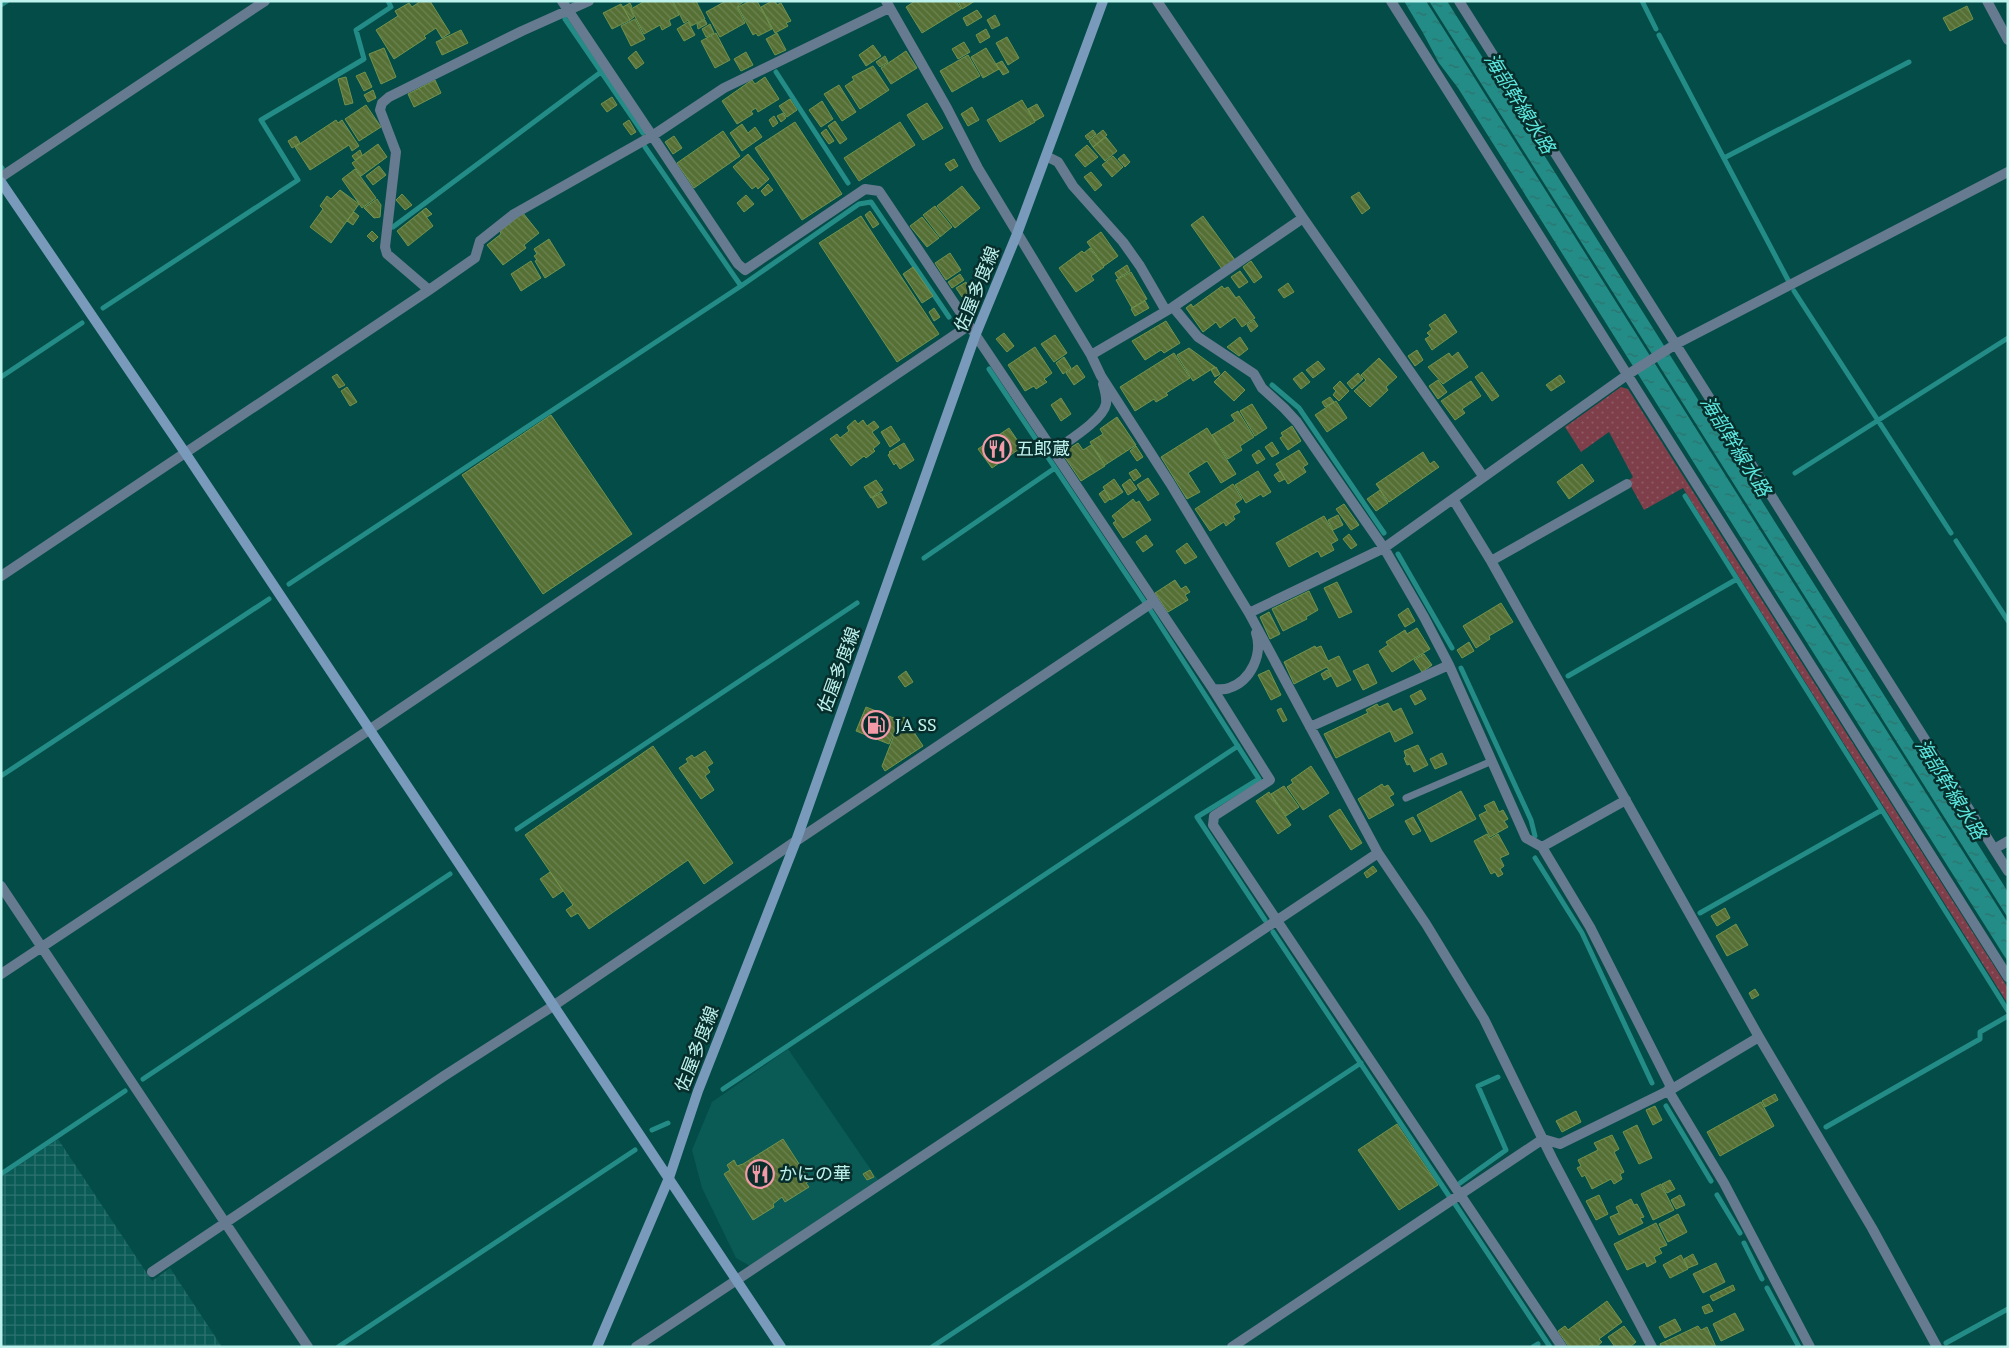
<svg xmlns="http://www.w3.org/2000/svg" width="2009" height="1348" font-family="'PT Serif','Noto Sans JP',serif">
  <style>
    .built { fill: #0a5a56 }
    .industrial { fill: url(#industrial-grid) }
    .grass { fill: url(#grass-dots) }
    .water { fill: url(#water-ripples) }
    .lines { fill: none; stroke-linecap: round; stroke-linejoin: round }
    .stream { stroke: #248c86; stroke-width: 5 }
    .building { fill: url(#building-back-hatch); stroke: #73934c }
    .lane { stroke: #667a90; stroke-width: 7 }
    .street { stroke: #667a90; stroke-width: 10 }
    .secondary { stroke: #799abb; stroke-width: 10 }
    .labels { text-anchor: middle; stroke-width: 5; stroke-linejoin: round; paint-order: stroke }
    .street-label { font-size: 18px; fill: #bef2ed; stroke: #082e2c }
    .poi-label { font-size: 18px; fill: #bef2ed; stroke: #082e2c; text-anchor: start }
    .water-label { font-size: 19px; font-style: italic; fill: #5ce8df; stroke: #082e2c }
  </style>
  <defs>
    <pattern id="industrial-grid" width="8" height="8" patternUnits="userSpaceOnUse" patternTransform="scale(1.25)"><rect width="8" height="8" fill="#0a5a56"/><path d="M0 4h8M4 0v8" fill="none" stroke="#2c726f"/></pattern>
    <pattern id="grass-dots" width="8" height="8" patternUnits="userSpaceOnUse" patternTransform="scale(1.25)"><rect width="8" height="8" fill="#7e3e4a"/><path d="M2 2h.1M6 6h.1" fill="none" stroke="#8e5a64" stroke-width="1.8" stroke-linecap="round"/></pattern>
    <pattern id="water-ripples" width="26" height="14" patternUnits="userSpaceOnUse" patternTransform="scale(1.25)"><rect width="26" height="14" fill="#248c86"/><path d="M2 4q2-2 4 0t4 0M15 11q2-2 4 0t4 0" fill="none" stroke="#2c716d"/></pattern>
    <pattern id="building-back-hatch" width="6" height="6" patternUnits="userSpaceOnUse" patternTransform="scale(1.25)"><rect width="6" height="6" fill="#556f34"/><path d="M-1 5l2 2M0 0l6 6M5-1l2 2" fill="none" stroke="#6c8452"/></pattern>
  </defs>
  <rect width="100%" height="100%" fill="#044c48"/>
  <path class="built" d="M788 1049 878 1180 750 1266 736 1258 702 1188 692 1150 712 1102Z"/>
  <path class="industrial" d="M58 1139 152 1281 170 1268 222 1347H1V1177Z"/>
  <path class="grass" d="M1621 387 1628 389 2008 988V1004L1683 488 1644 510 1628 481 1633 477 1609 432 1581 452 1565 427Z"/>
  <path class="water" d="M1404 1H1426L2008 923V962L1458 88 1439 63 1423 33Z
    M1429 1H1447L2008 892V918Z"/>
  <g class="lines">
    <path class="stream" d="M1642 1 1656 29
      M1 5 7 1
      M565 19 643 133
      M1659 35 1788 280
      M776 72 848 183
      M645 147 741 286 859 204 871 202 949 317
      M1724 158 1909 62
      M1 167 2 168
      M393 227 601 72
      M1794 291 1951 533
      M103 308 298 180 261 120 364 59 356 30 391 7 388 1
      M989 369 1144 601
      M1 377 82 323
      M1272 385 1299 408 1384 533
      M1795 473 2008 338
      M1685 496 2008 1011
      M1956 541 2008 621
      M1398 554 1452 648
      M924 558 1055 468
      M289 584 741 286
      M1151 611 1259 779 1197 817 1265 920
      M1461 668 1531 820 1535 836
      M1568 676 1737 579
      M1 776 269 599
      M517 829 857 603
      M1535 858 1582 933 1652 1083
      M1700 913 1882 810
      M1273 932 1449 1196
      M143 1079 450 874
      M723 1089 1238 746
      M1666 1106 1711 1181
      M1826 1127 1980 1039V1032L2008 1016
      M652 1130 668 1123
      M1 1174 125 1091
      M1460 1183 1506 1150 1478 1086 1498 1077
      M1717 1195 1740 1233
      M1455 1204 1550 1347
      M1744 1243 1762 1279
      M1767 1288 1799 1347
      M1946 1343 2008 1309
      M338 1347 635 1150
      M932 1347 1361 1063
      M1533 1347 1538 1344"/>
  </g>
  <path class="building" d="M421 1H430L450 33 442 38 436 28 424 36 426 38 394 59 376 30 398 16 395 11 409 3 412 7Z
    M645 1H672L679 15 669 20 671 25 662 30 660 25 644 34 631 9Z
    M673 1H696L705 19 691 26 688 20 684 23Z
    M726 1H744L737 7 745 23 720 37 706 12Z
    M750 1H757L772 29 758 36 756 33 753 35 738 7Z
    M772 1H775L777 5 781 3 791 21 786 23 788 26 775 33 761 7Z
    M915 1H956L961 9 922 33 906 7Z
    M958 1H975L962 9Z
    M630 3 632 7 630 8 634 17 630 20 623 7Z
    M621 4 630 20 612 29 603 13Z
    M1967 6 1973 19 1950 31 1943 18Z
    M977 10 982 17 967 26 963 18Z
    M995 15 1000 25 992 29 987 20Z
    M635 19 645 39 631 46 621 26Z
    M705 20 707 24 698 29 697 24Z
    M688 22 695 35 684 41 677 29Z
    M710 24 714 33 706 37 702 29Z
    M986 29 990 37 980 43 976 35Z
    M461 30 468 43 442 55 436 42Z
    M716 33 730 60 715 68 701 41Z
    M777 33 786 50 775 55 766 39Z
    M1007 37 1019 58 1008 65 996 43Z
    M964 42 970 52 958 59 952 49Z
    M873 45 881 56 866 66 859 55Z
    M384 48 396 77 381 84 369 54Z
    M986 48 999 69 983 78 971 57Z
    M636 51 644 63 636 69 628 58Z
    M906 51 917 68 891 84 881 68Z
    M746 52 753 65 741 71 734 59Z
    M968 55 980 76 952 92 940 71Z
    M885 56 888 62 880 67 876 62Z
    M1002 61 1009 72 1003 75 996 64Z
    M873 66 889 90 860 109 845 86 854 80 852 77Z
    M365 72 372 87 364 91 356 76Z
    M346 77 353 103 345 105 338 79Z
    M765 77 779 99 758 112 756 108 751 111 753 114 737 124 722 101 752 80 755 84Z
    M435 80 441 93 414 107 408 94Z
    M839 85 856 112 842 121 824 94Z
    M373 90 376 98 368 102 364 95Z
    M612 97 617 105 607 112 601 104Z
    M790 99 797 110 787 117 779 106Z
    M1022 100 1035 122 1000 142 987 120Z
    M822 101 833 119 821 127 809 110Z
    M927 103 943 128 923 140 907 115Z
    M1037 104 1044 116 1035 121 1028 109Z
    M366 105 381 127 359 141 345 119Z
    M972 107 979 120 968 126 961 114Z
    M783 113 786 118 781 122 777 116Z
    M774 116 778 123 773 127 769 120Z
    M336 120 338 123 342 120 359 146 352 151 349 145 310 170 295 147Z
    M629 120 636 132 631 135 623 124Z
    M835 121 847 139 840 144 828 126Z
    M795 122 842 194 802 220 755 148Z
    M900 122 915 145 859 181 844 158Z
    M742 124 748 133 755 127 762 137 742 151 730 133Z
    M826 129 834 141 829 144 821 133Z
    M1093 130 1096 134 1088 140 1085 136Z
    M1103 130 1107 135 1093 147 1089 141Z
    M723 131 740 156 694 188 677 163Z
    M296 136 300 143 292 148 288 141Z
    M674 136 682 148 673 154 665 142Z
    M1106 137 1117 151 1105 161 1093 147Z
    M378 144 387 157 361 176 352 163Z
    M1087 145 1098 157 1085 167 1075 155Z
    M360 150 362 155 355 160 352 156Z
    M748 154 769 179 758 189 756 186 752 189 733 167Z
    M1124 154 1130 162 1125 167 1118 159Z
    M1113 156 1123 167 1112 177 1102 165Z
    M954 159 958 166 950 171 945 164Z
    M379 166 386 175 373 185 366 176Z
    M355 169 376 198 362 208 342 179Z
    M1091 172 1102 185 1095 191 1084 177Z
    M768 184 773 190 765 196 761 191Z
    M962 186 980 208 955 228 937 206Z
    M340 190 359 204 331 243 310 227 323 209 320 206 327 196 331 199Z
    M1359 192 1370 208 1362 214 1351 197Z
    M402 194 412 205 405 210 396 200Z
    M746 195 754 204 744 212 737 203Z
    M377 199 381 205 380 217 374 218 364 208Z
    M935 206 952 227 940 237 923 215Z
    M426 208 432 214 427 217 422 211Z
    M422 211 433 226 408 246 397 231Z
    M870 211 879 224 873 228 865 215Z
    M354 212 359 216 353 225 347 221Z
    M523 213 539 233 524 245 526 248 503 265 487 245 501 234 500 231Z
    M861 216 939 334 897 362 819 243Z
    M1203 216 1235 260 1222 269 1191 225Z
    M922 217 939 238 927 247 910 226Z
    M372 231 378 237 373 242 367 236Z
    M1101 232 1118 256 1104 266 1087 242Z
    M549 239 565 265 545 278 535 261 537 260 534 256 537 254 534 249Z
    M1090 248 1104 267 1091 276 1094 280 1076 292 1059 268 1082 251 1084 253Z
    M950 253 961 270 946 280 935 263Z
    M531 261 541 278 521 291 511 274Z
    M1251 261 1262 277 1254 283 1243 267Z
    M1127 265 1130 271 1118 278 1115 273Z
    M913 267 933 296 922 303 903 274Z
    M1240 271 1248 282 1239 288 1231 277Z
    M1131 272 1147 299 1132 308 1116 280Z
    M960 274 964 280 952 288 948 282Z
    M966 282 971 291 962 297 956 288Z
    M1288 283 1294 292 1284 298 1278 290Z
    M1222 286 1224 289 1228 287 1236 298 1239 296 1255 318 1242 327 1235 317 1220 328 1216 322 1203 332 1186 308 1191 304 1193 307Z
    M1145 301 1149 308 1135 316 1131 309Z
    M934 308 940 317 934 321 929 312Z
    M1445 314 1457 332 1432 350 1425 339 1430 336 1427 333 1432 329 1429 325Z
    M1254 320 1258 326 1251 332 1247 325Z
    M1166 321 1180 343 1164 353 1161 350 1145 360 1132 341Z
    M1004 333 1014 346 1007 352 996 339Z
    M1055 335 1067 353 1054 362 1041 344Z
    M1240 337 1248 349 1239 356 1227 347Z
    M1035 347 1052 373 1044 379 1047 382 1036 389 1034 386 1025 391 1008 365Z
    M1189 348 1215 367 1193 381 1177 355Z
    M1417 350 1423 360 1415 366 1408 356Z
    M1458 352 1468 367 1443 384 1428 367 1449 353 1452 357Z
    M1174 353 1190 378 1166 393 1168 395 1156 402 1154 399 1135 411 1120 387Z
    M1064 357 1071 368 1063 374 1056 363Z
    M1379 358 1397 377 1386 387 1388 390 1370 407 1354 391 1366 380 1361 375Z
    M1318 361 1325 369 1313 378 1306 370Z
    M1077 365 1085 377 1074 385 1066 373Z
    M1216 367 1220 374 1215 377 1211 370Z
    M1225 371 1245 390 1234 401 1214 382Z
    M1302 372 1310 382 1301 389 1293 379Z
    M1482 372 1499 396 1492 401 1475 377Z
    M1358 373 1363 379 1352 389 1347 383Z
    M337 374 345 385 339 388 332 377Z
    M1560 375 1565 382 1551 391 1546 385Z
    M1438 380 1447 392 1438 399 1429 386Z
    M1340 381 1349 391 1339 401 1333 395 1336 391 1333 388Z
    M1471 381 1481 396 1462 409 1465 413 1455 420 1441 401Z
    M347 387 357 402 350 406 341 391Z
    M1330 397 1334 402 1325 407 1322 402Z
    M1061 398 1071 414 1061 421 1051 405Z
    M1336 401 1347 418 1327 432 1315 415Z
    M1252 404 1267 428 1255 436 1240 411Z
    M1238 411 1254 437 1240 446 1242 450 1228 459 1212 435 1235 421 1231 415Z
    M551 415 632 534 543 594 462 475Z
    M1117 417 1136 445 1105 465 1090 442 1103 434 1100 429Z
    M855 420 858 424 863 420 867 426 874 421 879 427 872 432 880 443 873 449 875 451 866 458 864 456 851 466 830 439 837 434 840 438 849 431 847 427Z
    M891 426 900 440 890 447 881 432Z
    M1292 426 1301 441 1288 450 1280 438 1283 436 1281 433Z
    M1009 428 1022 447 992 468 978 449Z
    M1207 428 1236 474 1221 483 1207 461 1188 473 1200 492 1187 499 1161 457Z
    M1272 442 1279 453 1272 457 1265 447Z
    M904 443 914 460 900 469 896 463 894 465 888 455 890 453 889 452Z
    M1078 443 1083 450 1091 445 1105 466 1081 481 1062 453Z
    M1136 446 1143 457 1137 461 1130 451Z
    M1259 450 1265 459 1257 464 1252 455Z
    M1299 450 1308 464 1303 467 1306 472 1288 484 1276 464Z
    M1423 452 1430 464 1434 461 1439 467 1389 502 1376 484Z
    M1582 464 1594 481 1569 499 1557 482Z
    M1136 469 1141 476 1134 481 1129 473Z
    M1258 471 1271 492 1263 497 1261 494 1246 503 1235 485Z
    M1280 471 1285 479 1279 482 1274 475Z
    M1148 478 1159 494 1148 501 1137 485Z
    M1114 479 1123 492 1111 500 1103 487Z
    M1130 479 1137 489 1128 495 1122 485Z
    M876 480 883 490 871 498 864 487Z
    M1233 484 1242 499 1235 504 1240 512 1233 516 1235 519 1226 526 1224 522 1210 531 1195 509Z
    M1104 490 1110 499 1105 503 1099 494Z
    M1380 490 1388 503 1376 511 1367 499Z
    M881 493 887 503 878 508 872 498Z
    M1133 499 1136 503 1139 501 1151 520 1123 538 1113 523 1116 521 1112 516Z
    M1344 504 1359 525 1351 530 1336 509Z
    M1338 515 1343 525 1333 530 1328 520Z
    M1324 516 1338 540 1331 544 1334 550 1321 557 1318 551 1289 567 1276 543Z
    M1349 534 1357 545 1351 549 1343 539Z
    M1146 535 1153 545 1143 552 1136 542Z
    M1187 543 1197 557 1185 564 1176 551Z
    M1175 580 1181 589 1186 586 1190 592 1185 595 1188 600 1168 612 1155 593Z
    M1337 582 1352 612 1339 618 1324 588Z
    M1309 591 1318 610 1306 617 1307 619 1283 631 1272 609Z
    M1501 603 1513 622 1489 636 1490 639 1476 648 1463 626Z
    M1408 608 1415 621 1405 627 1398 615Z
    M1269 612 1280 634 1270 639 1260 617Z
    M1417 628 1430 649 1392 672 1379 651 1388 645 1386 642 1405 630 1407 634Z
    M1469 642 1474 651 1462 658 1457 650Z
    M1315 646 1316 648 1321 646 1328 661 1339 656 1351 680 1337 687 1327 667 1294 684 1284 662Z
    M1424 654 1432 665 1422 672 1414 660Z
    M1368 664 1377 683 1363 690 1353 671Z
    M1269 670 1281 695 1271 700 1258 675Z
    M1327 670 1331 676 1324 680 1321 674Z
    M906 671 913 682 905 687 898 677Z
    M1421 690 1426 699 1415 705 1410 696Z
    M1388 703 1393 712 1401 708 1413 733 1395 742 1390 731 1336 758 1324 734 1368 713 1366 710 1377 704 1379 707Z
    M866 707 899 720 889 744 856 731Z
    M1281 708 1287 720 1283 722 1277 710Z
    M904 717 923 746 885 771 882 766 900 720Z
    M1418 745 1428 765 1414 772 1410 764 1407 765 1404 758 1406 757 1404 751Z
    M653 746 733 863 704 884 688 860 589 929 578 913 571 917 566 910 573 905 525 835Z
    M705 751 713 763 707 767 710 772 705 776 714 790 701 799 679 768 688 762 686 759 692 755 694 758Z
    M1442 753 1447 764 1435 769 1430 759Z
    M1311 766 1329 793 1303 810 1287 787 1293 783 1291 780Z
    M1382 784 1384 787 1388 785 1394 794 1389 797 1394 805 1369 819 1358 799Z
    M1284 786 1299 807 1286 816 1271 794Z
    M1461 791 1476 819 1431 842 1417 815Z
    M1269 792 1291 825 1278 834 1256 801Z
    M1494 801 1499 812 1503 810 1508 819 1504 821 1508 827 1490 837 1479 815 1487 811 1484 806Z
    M1340 809 1362 843 1351 850 1329 816Z
    M1413 817 1421 831 1413 835 1405 821Z
    M1487 834 1490 839 1498 834 1509 854 1500 858 1504 866 1500 869 1503 874 1498 877 1495 872 1491 874 1474 841Z
    M1373 866 1377 871 1367 878 1364 873Z
    M550 872 563 891 553 898 540 879Z
    M1725 908 1730 918 1717 926 1711 916Z
    M1736 924 1748 945 1727 956 1716 936Z
    M1755 989 1759 995 1752 999 1749 993Z
    M1775 1094 1778 1100 1765 1107 1762 1101Z
    M1761 1102 1774 1126 1720 1156 1707 1132Z
    M1655 1106 1662 1120 1653 1125 1646 1110Z
    M1576 1111 1581 1122 1562 1132 1556 1121Z
    M1397 1124 1438 1185 1399 1210 1358 1150Z
    M1637 1125 1652 1158 1639 1164 1623 1132Z
    M1612 1135 1619 1149 1614 1152 1624 1172 1620 1174 1622 1179 1614 1184 1611 1179 1592 1189 1585 1175 1582 1177 1577 1168 1581 1166 1578 1160 1598 1150 1594 1143Z
    M783 1139 810 1181 806 1183 809 1187 785 1202 782 1197 773 1204 774 1207 753 1220 724 1174 730 1170 727 1165 734 1160 737 1166 743 1164Z
    M870 1170 874 1177 867 1180 863 1174Z
    M1670 1180 1675 1189 1667 1193 1662 1184Z
    M1661 1184 1674 1210 1653 1220 1641 1194Z
    M1599 1195 1608 1214 1596 1220 1586 1201Z
    M1680 1195 1685 1205 1676 1209 1671 1200Z
    M1631 1199 1634 1205 1637 1204 1644 1217 1640 1218 1643 1223 1619 1235 1610 1217 1619 1213 1616 1207Z
    M1678 1214 1687 1232 1668 1242 1659 1224Z
    M1656 1223 1667 1245 1659 1248 1662 1253 1654 1257 1656 1262 1647 1267 1645 1262 1627 1270 1614 1244Z
    M1693 1254 1698 1264 1688 1268 1684 1259Z
    M1681 1255 1688 1269 1670 1278 1663 1265Z
    M1716 1263 1725 1282 1703 1293 1693 1274Z
    M1733 1285 1735 1290 1713 1301 1710 1296Z
    M1607 1301 1622 1322 1599 1339 1602 1342 1596 1347 1591 1345 1588 1347H1569L1558 1331 1565 1326 1568 1330Z
    M1709 1304 1713 1311 1705 1314 1702 1307Z
    M1735 1313 1744 1330 1721 1341 1713 1324Z
    M1675 1319 1681 1330 1665 1338 1659 1327Z
    M1624 1326 1636 1342 1630 1347H1615L1608 1337Z
    M1698 1326 1701 1330 1707 1327 1716 1347H1661L1660 1344Z"/>
  <g class="lines">
    <path class="lane" d="M1406 798 1492 761"/>
    <path class="street" d="M562 1 738 264 745 270 865 189 879 191 1213 689 1270 780 1214 816 1213 825 1562 1347
      M886 1 947 108 978 168 1091 355 1101 376 1170 483 1249 613 1378 853 1426 924 1484 1019 1552 1158 1652 1347
      M1157 1 1303 218 1483 476
      M1391 1 2008 977
      M1459 1 2008 871
      M1987 1 2008 40
      M1046 156 1058 162 1073 186 1123 242 1140 266 1166 311
      M1 177 265 1
      M429 290 387 254 385 247 396 152 380 110 382 103 389 97 522 31 589 1
      M1173 307 1198 337 1254 374 1262 388 1284 408 1297 422 1384 548 1424 617 1449 665 1526 838 1542 847 1590 927 1672 1089
      M1091 355 1173 307 1303 218
      M1053 452C1066 442 1103 420 1106 404 1107 397 1105 391 1103 384
      M1453 499 1491 561 1759 1037 1872 1228 1937 1347
      M1491 561 1627 484
      M1 576 429 290 475 258 480 241 514 214 652 136 724 88 889 8
      M1249 613 1384 548 1627 375 1676 344 2008 172
      M1213 689C1218 689 1224 690 1229 688 1251 681 1263 654 1256 633
      M1310 727 1449 665
      M1542 847 1626 800
      M1994 849 2008 841
      M1 886 308 1347
      M1 974 369 730 968 326
      M1668 1090 1724 1183 1810 1347
      M1543 1139 1560 1144 1672 1089 1759 1037
      M152 1272 444 1076 553 1006 796 841 1153 602
      M636 1347 1378 853
      M1232 1347 1543 1139"/>
    <path class="secondary" d="M1 182 186 454 781 1347
      M597 1347 669 1178 698 1091 796 841 975 336 1017 234 1103 1"/>
  </g>
  <defs>
    <symbol id="restaurant-ring" viewBox="-11 -11 22 22"><circle r="9.5" fill="#082e2c" stroke="#f39aa8" stroke-width="1.5"/><path d="M-5-6h1v4h1v-4h1v4h1v-4h1v5L-1.5 .5V6h-2V.5L-5-1ZM5-6V6H3V1.5H1.5Q1.5-4 5-6Z" fill="#f39aa8"/></symbol>
    <symbol id="fuel-ring" viewBox="-11 -11 22 22"><circle r="9.5" fill="#082e2c" stroke="#f39aa8" stroke-width="1.5"/><path d="M-5.5-6h7V0h2V4h1.3V-2.5L3-4.5l.8-.8L6-3V5H2.5V1h-1V6h-7ZM-4.2-4.7v3.2H.2V-4.7Z" fill="#f39aa8"/></symbol>
  </defs>
  <g fill-rule="evenodd">
    <use href="#restaurant-ring" x="981" y="433" width="32" height="32"/>
    <use href="#fuel-ring" x="860" y="709" width="32" height="32"/>
    <use href="#restaurant-ring" x="744" y="1158" width="32" height="32"/>
  </g>
  <g class="labels">
    <g class="street-label">
      <text transform="translate(977 289) rotate(-68)" y="6">佐屋多度線</text>
      <text transform="translate(839 670) rotate(-70)" y="6">佐屋多度線</text>
      <text transform="translate(697 1049) rotate(-69)" y="6">佐屋多度線</text>
    </g>
    <g class="poi-label">
      <text x="1016" y="455">五郎蔵</text>
      <text x="895" y="731">JA SS</text>
      <text x="779" y="1180">かにの華</text>
    </g>
    <g class="water-label">
      <text transform="translate(1520 103) rotate(58)" y="7">海部幹線水路</text>
      <text transform="translate(1736 446) rotate(58)" y="7">海部幹線水路</text>
      <text transform="translate(1951 789) rotate(58)" y="7">海部幹線水路</text>
    </g>
  </g>
  <rect width="2009" height="1348" fill="none" stroke="#bef2ed" stroke-width="5"/>
</svg>
